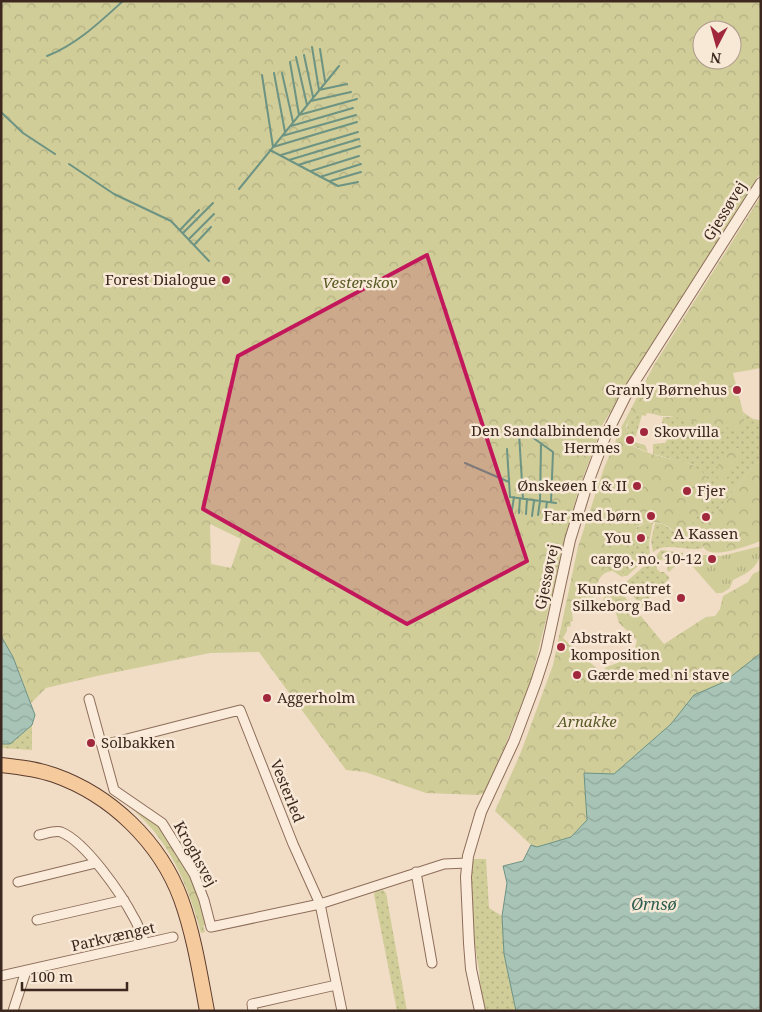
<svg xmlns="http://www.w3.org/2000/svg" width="762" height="1012" font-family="'Noto Serif',serif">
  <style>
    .grass { fill: url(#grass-dots) }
    .forest { fill: url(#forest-crowns); fill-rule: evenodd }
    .park { fill: url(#park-tufts) }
    .water { fill: url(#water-waves); stroke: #6d9383 }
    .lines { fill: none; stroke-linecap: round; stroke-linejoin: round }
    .stream { stroke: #6d9383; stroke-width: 2 }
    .minor-casing { stroke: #8d6d5a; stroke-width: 11 }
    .tertiary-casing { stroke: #8d6d5a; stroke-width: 12 }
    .primary-casing { stroke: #5b3c2e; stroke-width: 16 }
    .minor { stroke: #fbebda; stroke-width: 9 }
    .tertiary { stroke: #fbebda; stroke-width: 10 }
    .primary { stroke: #f5ca9d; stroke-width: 14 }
    .marked { fill: #c2185b; fill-opacity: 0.2; stroke: #c2185b; stroke-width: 4; stroke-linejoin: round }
    .poi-dot { fill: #a0273c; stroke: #f8e8d6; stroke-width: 2 }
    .labels { text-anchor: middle; stroke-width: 5; stroke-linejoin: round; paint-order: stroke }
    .street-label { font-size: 15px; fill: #3d281f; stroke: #f8e8d6 }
    .poi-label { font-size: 15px; fill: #3d281f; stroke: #f8e8d6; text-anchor: end }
    .park-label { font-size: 15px; font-style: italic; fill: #565a24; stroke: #f8e8d6 }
    .water-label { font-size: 16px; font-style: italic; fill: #2d5d52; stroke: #f8e8d6 }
  </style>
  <defs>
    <pattern id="grass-dots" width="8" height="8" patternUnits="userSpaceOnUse" patternTransform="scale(1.25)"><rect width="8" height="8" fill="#d0cd99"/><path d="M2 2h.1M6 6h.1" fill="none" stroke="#b4b083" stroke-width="1.8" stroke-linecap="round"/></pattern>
    <pattern id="forest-crowns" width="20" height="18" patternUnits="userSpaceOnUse" patternTransform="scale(1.25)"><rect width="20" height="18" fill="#d0cd99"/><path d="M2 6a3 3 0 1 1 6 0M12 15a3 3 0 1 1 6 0" fill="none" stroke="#b4b083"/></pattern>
    <pattern id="park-tufts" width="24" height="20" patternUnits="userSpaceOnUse" patternTransform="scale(1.25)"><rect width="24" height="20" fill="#d0cd99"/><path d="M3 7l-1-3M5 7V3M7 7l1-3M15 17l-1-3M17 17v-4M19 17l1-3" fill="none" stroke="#b4b083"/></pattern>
    <pattern id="water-waves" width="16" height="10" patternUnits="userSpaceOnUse" patternTransform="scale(1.25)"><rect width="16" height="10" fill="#a7c4b7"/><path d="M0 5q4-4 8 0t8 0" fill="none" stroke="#91a89d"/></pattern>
  </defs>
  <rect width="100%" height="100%" fill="#f1ddc6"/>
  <path class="grass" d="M647 412 646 416 642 415 634 442 645 445 648 452 626 443 629 436C623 421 633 414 647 412Z
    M743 412 753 419 761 420V462L756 463 701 532V542L703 548C687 552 667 541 653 552L651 541 655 523 663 524 675 532 744 456 719 481 715 487 709 486 694 465 653 454V444L665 443C673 432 667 430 662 423L663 417 744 416Z
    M646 523H653L649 543 650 555 627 576H624L621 567 637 535 636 528Z
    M661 550 683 553 682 559 669 572 667 570 668 565 667 561 663 559 659 561 655 557Z
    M652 559 656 563 657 569 660 572H664L669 577V579L649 598 654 604 646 610 626 589 625 583Z
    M32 725V750L1 748V744H10Z
    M472 859H486L489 908 502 916 504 954 516 1011H483L479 970 470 917 469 897Z
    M383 890 386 893 407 1011H397L374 895 375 891Z"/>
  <path class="forest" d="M1 1H761V172L603 424 578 491 531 680 505 746 484 793 478 795 426 793 365 772 346 770 259 652 210 653 97 676 46 688 31 703 13 657 1 636ZM702 30H732V60H702ZM210 524 241 539 231 568 211 564Z
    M761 196V368L733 373 744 416V423L739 430 669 416C653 417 649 408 633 417 629 420 628 422 626 426L629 436 626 443C635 447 645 452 655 455 676 462 705 460 709 486L715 487C720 478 716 470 719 461 721 456 727 452 730 448H738L744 456 685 533C674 535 672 527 663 524 655 521 643 522 636 528V542L621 567 624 576 622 577 613 571C597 572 597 587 593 599 591 604 588 609 586 614L582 604 576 605V611L572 612 573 621 570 622 571 626 567 627V631L563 638 603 674 606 667C623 661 634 660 637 640L619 623 616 613 601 604 606 594 613 595 620 591 664 644 706 617 715 616 720 609 723 596 748 582 753 574 761 570V653L724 682 694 695 671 724 614 774H584L587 820 571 837 537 847 531 845 495 811 521 752 553 665 578 547 604 468 622 426 654 365Z
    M761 462V541C749 545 713 560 704 548 700 543 701 537 701 532L756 463Z
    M131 805 154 820 173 846 194 885 206 925 203 926 205 932 201 933C190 892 174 851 144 820 139 816 135 810 130 807Z"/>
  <path class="park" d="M761 546C761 566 750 572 733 580L730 588 722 593H716L686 559 689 554 721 556Z"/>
  <path class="water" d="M1 636 13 657 35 715 32 725 10 744H1Z
    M761 653V1011H516L504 954 502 916 507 883 503 866 523 861 531 845 537 847 571 837 587 820 584 773 614 774 671 724 694 695 724 682Z"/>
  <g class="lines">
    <path class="stream" d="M312 47 319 90 347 84
      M320 49 325 81
      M304 55 313 97
      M47 56C76 45 100 22 123 1
      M296 57 307 105
      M290 62 299 115 357 99
      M274 73 285 132
      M282 73 293 122
      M262 75 273 147 357 122
      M311 101 351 92
      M2 113 23 133 55 154
      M291 126 353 108
      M282 136 356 115
      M270 150 338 186 358 182
      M281 155 358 132
      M289 160 359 139
      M69 164 114 194 171 221 209 261
      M298 165 360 146
      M311 171 359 156
      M320 177 361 164
      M330 181 361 172
      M239 189 339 66
      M180 230 199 210
      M183 233 213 203
      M189 239 214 214
      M194 245 211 227
      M525 432 553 452 551 502
      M519 433 523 499
      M507 449 510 497 556 503
      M465 463 509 482
      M512 510 514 497
      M519 513 520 498
      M526 514 527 499
      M538 515 540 501 541 445
      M532 516 534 501
      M545 516 547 502"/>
    <defs>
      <path id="minor" d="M89 699 114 790 162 823 194 874 204 900 211 927 320 904 444 864 467 863
        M111 743 240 710 293 844 320 904 342 1011
        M39 835C45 834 55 830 61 832 86 842 122 895 134 918 139 926 141 935 145 943
        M416 872 432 963
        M18 882 96 863
        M37 920 124 900
        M1 976 173 937
        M13 1011 26 971
        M253 1011 252 1004 336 985"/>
      <path id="tertiary" d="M480 1011 471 969 469 943 466 877 468 856 481 812 514 741 536 682 546 651 570 540 586 488 605 437 626 395 761 183"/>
      <path id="primary" d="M1 765C19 767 37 769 54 775 111 795 160 842 181 899 194 935 200 974 207 1011"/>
    </defs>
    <use href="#minor" class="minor-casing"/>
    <use href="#tertiary" class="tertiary-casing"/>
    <use href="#primary" class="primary-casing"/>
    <use href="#minor" class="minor"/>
    <use href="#tertiary" class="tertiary"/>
    <use href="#primary" class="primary"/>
  </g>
  <path class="marked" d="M427 255 527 561 407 624 203 509 238 356Z"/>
  <g class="poi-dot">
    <circle cx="226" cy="280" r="5"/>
    <circle cx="737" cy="390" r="5"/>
    <circle cx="644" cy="432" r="5"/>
    <circle cx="630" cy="440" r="5"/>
    <circle cx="637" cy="486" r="5"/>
    <circle cx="687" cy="491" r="5"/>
    <circle cx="651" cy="516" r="5"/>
    <circle cx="706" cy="517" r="5"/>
    <circle cx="641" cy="538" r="5"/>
    <circle cx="712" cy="559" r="5"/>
    <circle cx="681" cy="598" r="5"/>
    <circle cx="561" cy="647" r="5"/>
    <circle cx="577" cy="675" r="5"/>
    <circle cx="267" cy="698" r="5"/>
    <circle cx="91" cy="743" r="5"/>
  </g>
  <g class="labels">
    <g class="street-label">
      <text transform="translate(725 211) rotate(-58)" y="5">Gjessøvej</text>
      <text transform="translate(547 577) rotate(-78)" y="5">Gjessøvej</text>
      <text transform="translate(287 791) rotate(68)" y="5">Vesterled</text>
      <text transform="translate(195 854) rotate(61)" y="5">Kroghsvej</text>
      <text transform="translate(113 937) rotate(-13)" y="5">Parkvænget</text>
    </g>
    <g class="poi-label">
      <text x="216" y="285">Forest Dialogue</text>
      <text x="727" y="395">Granly Børnehus</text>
      <text x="620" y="436">Den Sandalbindende<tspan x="620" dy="17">Hermes</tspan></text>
      <text x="654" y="437" text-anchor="start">Skovvilla</text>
      <text x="627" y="491">Ønskeøen I &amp; II</text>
      <text x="697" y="496" text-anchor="start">Fjer</text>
      <text x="641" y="521">Far med børn</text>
      <text x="706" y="539" text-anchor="middle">A Kassen</text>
      <text x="631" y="543">You</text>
      <text x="702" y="564">cargo, no. 10-12</text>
      <text x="671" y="594">KunstCentret<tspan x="671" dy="17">Silkeborg Bad</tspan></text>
      <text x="571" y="643" text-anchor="start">Abstrakt<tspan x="571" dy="17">komposition</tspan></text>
      <text x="587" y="680" text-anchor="start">Gærde med ni stave</text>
      <text x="277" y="703" text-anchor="start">Aggerholm</text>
      <text x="101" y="748" text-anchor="start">Solbakken</text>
    </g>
    <g class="park-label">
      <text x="360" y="288">Vesterskov</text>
      <text x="587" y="727">Arnakke</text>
    </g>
    <g class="water-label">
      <text x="654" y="910">Ørnsø</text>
    </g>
  </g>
  <rect width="762" height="1012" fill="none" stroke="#3d281f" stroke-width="5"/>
  <g transform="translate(717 45) rotate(186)"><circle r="24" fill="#f8e8d6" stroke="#ad9b8d"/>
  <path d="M0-4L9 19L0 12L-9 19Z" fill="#a0273c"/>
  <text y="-8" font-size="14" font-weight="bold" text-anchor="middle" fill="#3d281f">N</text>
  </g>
  <path d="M22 982v8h105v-8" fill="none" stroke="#3d281f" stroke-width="2.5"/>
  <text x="30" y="982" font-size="15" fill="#3d281f" stroke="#f8e8d6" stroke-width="4" paint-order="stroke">100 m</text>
</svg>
